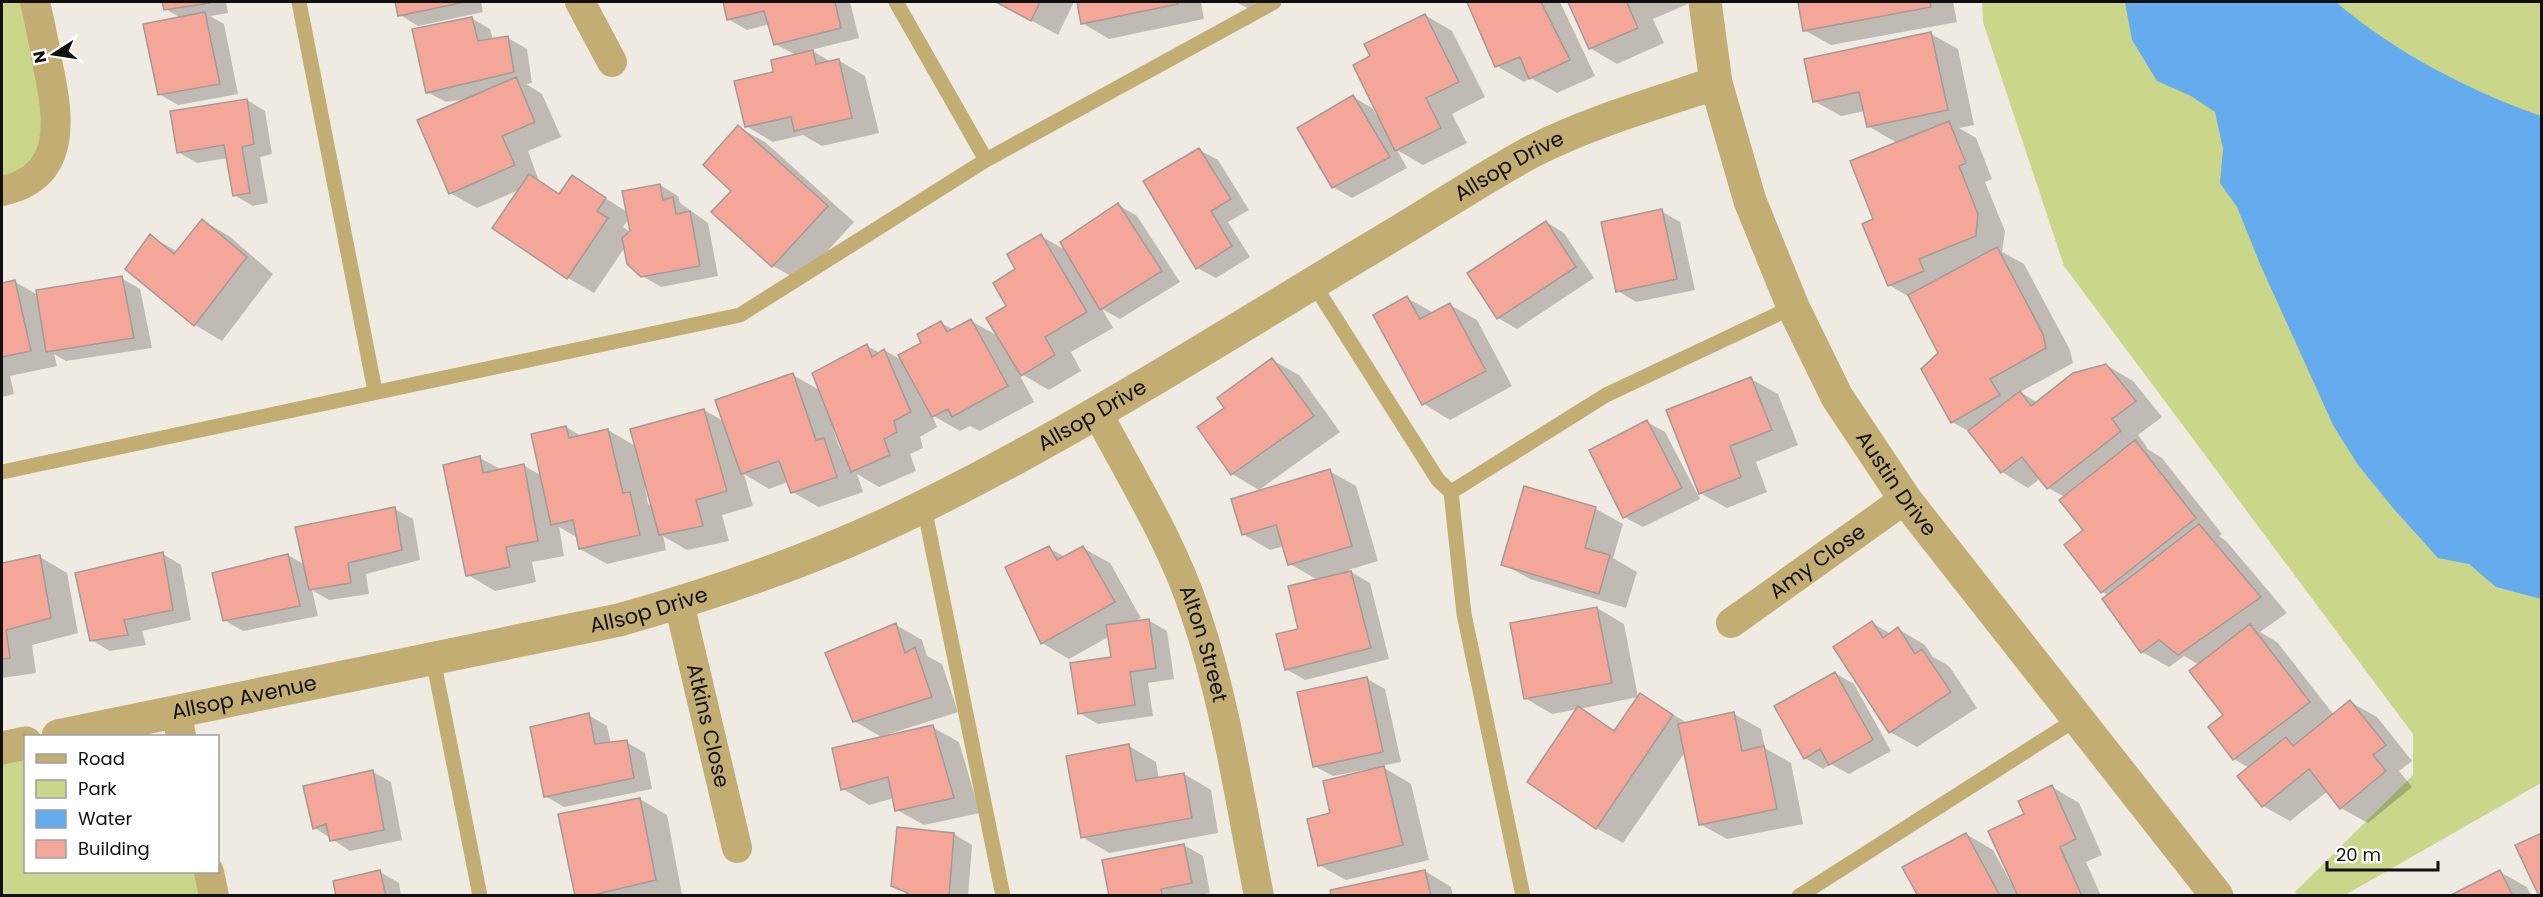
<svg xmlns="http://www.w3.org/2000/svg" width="2543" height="897" font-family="Poppins,sans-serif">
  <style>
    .green { fill: #cad78a }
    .water { fill: #65acee }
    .shadow { fill: #0003; fill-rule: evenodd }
    .building { fill: #f4a699; stroke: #a49a98; stroke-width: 1.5 }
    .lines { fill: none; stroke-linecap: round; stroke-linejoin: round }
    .service { stroke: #c2ad72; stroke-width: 15 }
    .minor { stroke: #c2ad72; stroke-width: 30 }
    .tertiary { stroke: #c2ad72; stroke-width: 33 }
    .labels { text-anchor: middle; stroke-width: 4.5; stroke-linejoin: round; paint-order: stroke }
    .street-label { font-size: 21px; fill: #12100e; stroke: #fff }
  </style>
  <rect width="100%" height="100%" fill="#efeae2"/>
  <path class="green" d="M2 2H35L57 134 2 191Z
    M1982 2H2541V783L2345 895H2298L2295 892 2413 775V734L2064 266 1983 22Z
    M25 743 26 872H209L214 896H2V748Z"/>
  <path class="water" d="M2125 2H2336C2396 53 2468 90 2541 116V599L2496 587 2469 564 2438 558 2393 508 2358 465 2333 425 2260 264 2237 207 2220 183 2223 149 2215 112 2191 96 2157 81 2132 40Z"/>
  <path class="shadow" d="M164 2H226L228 13 210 16 224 24 238 94 178 105 159 94 181 18 165 9Z
    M397 2H481L483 12 418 26 400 15Z
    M725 2H850L859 38 811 50 831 62 838 60 865 76 879 133 822 146 803 135 773 142 746 126 775 73 796 55 775 44 770 24 747 30 728 19Z
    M997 2H1074L1058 35Z
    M1079 2H1201L1204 19 1109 39 1082 23Z
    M1236 2H1257L1249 9Z
    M1469 2H1560L1595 76 1557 93 1531 78 1524 82 1497 66Z
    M1569 2H1687L1688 4 1653 19 1664 43 1617 64 1590 48Z
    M1799 2H1953L1957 22 1831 45 1804 30Z
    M1425 15 1452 31 1485 97 1452 114 1467 143 1423 165 1397 150 1407 168 1352 198 1333 187 1353 97 1372 108 1377 116 1379 115 1372 57Z
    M471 18 490 29 493 40 508 38 527 49 532 83 526 84 542 94 561 137 528 151 539 181 561 194 572 177 627 212 660 185 678 196 680 203 708 223 718 276 661 287 642 276 625 247 594 293 568 278 521 189 477 208 450 193 468 99 446 102 427 92ZM629 218 632 233 623 227Z
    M1931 34 1958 49 1974 125 1959 128 1976 138 1992 179 1985 182 2005 231 2002 252 2024 264 2070 350 2073 363 2020 392 2038 403 2106 365 2133 381 2162 417 2138 435 2147 447 2146 448 2162 458 2222 534 2219 536 2226 541 2287 613 2260 632 2277 642 2334 715 2350 702 2377 717 2412 761 2399 771 2412 787 2368 823 2341 808 2328 791 2290 821 2263 806 2249 768 2234 759 2210 727 2225 716 2199 665 2184 656 2169 667 2142 652 2109 595 2102 592 2085 530 2065 497 2048 488 2041 478 2028 488 2002 472 1970 432 1952 422 1940 353 1911 298 1889 285 1875 220 1897 143 1868 126 1865 111 1841 116 1814 101Z
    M247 100 265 111 272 154 260 157 268 203 253 206 234 195 228 158 197 163 178 152Z
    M738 127 765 142 854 222 800 281 773 266 733 191Z
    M1199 150 1218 160 1249 210 1228 222 1250 257 1216 278 1197 268Z
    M1118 205 1137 216 1180 282 1120 319 1102 309 1113 328 1071 352 1081 371 1049 390 1018 372 1034 402 980 431 970 426 960 431 932 415 937 427 920 437 923 448 910 454 916 471 879 487 857 474 863 492 819 507 792 492 788 482 769 489 744 474 753 506 722 515 729 541 687 550 663 536 666 550 607 564 580 549 578 538 559 527 564 556 532 562 536 582 495 591 468 575 480 458 502 470 523 465 542 476 566 427 581 436 608 430 637 447 704 410 725 422 793 375 821 391 867 346 880 353 884 350 903 361 941 323 954 330 971 321 1000 337 1017 270 1041 236 1067 251ZM835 428 844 451 840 449 833 429ZM645 487H647L652 506 648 504Z
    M1661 211 1680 222 1695 290 1636 302 1618 291Z
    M203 221 229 236 273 274 222 341 195 325 127 269 150 236 178 252Z
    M1546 222 1564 233 1594 278 1517 329 1498 318Z
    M121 278 140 289 152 348 66 361 54 354 57 366 10 376 14 394 2 397V285L15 282 38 295Z
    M1407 298 1434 313 1450 305 1477 320 1512 386 1450 420 1424 404 1375 315Z
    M1272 360 1299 375 1340 432 1259 490 1232 474 1199 428 1226 408Z
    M1751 379 1778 394 1798 445 1756 462 1767 492 1727 508 1700 493Z
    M1647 422 1665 432 1700 499 1643 527 1624 517Z
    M1329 471 1356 486 1378 561 1348 570 1370 583 1389 659 1305 680 1286 669 1318 580 1290 564 1284 546 1270 550 1243 534Z
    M1525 488 1596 509 1623 524 1613 558 1637 572 1626 608 1530 579 1503 564Z
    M395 509 413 519 420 560 366 574 369 594 329 600 312 590 318 616 243 631 224 620 288 555 305 565Z
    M1049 548 1065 557 1083 548 1110 563 1141 618 1134 622 1148 620 1167 631 1174 679 1148 683 1153 716 1098 724 1079 713 1113 658 1110 636 1069 659 1042 643Z
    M163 554 181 565 191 620 142 631 146 645 110 651 91 640Z
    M40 557 67 573 78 633 32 645 36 673 2 678V565Z
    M1597 608 1624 624 1638 697 1579 709 1616 731 1641 695 1687 723 1734 714 1761 729 1765 748 1791 763 1803 824 1727 839 1700 824 1685 752 1623 843 1596 828 1578 709 1552 714 1525 698Z
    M1872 623 1891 634 1898 629 1925 645 1933 657 1949 666 1977 708 1917 747 1890 732Z
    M896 625 922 640 927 656 942 664 958 712 889 734V737L932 727 959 742 980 813 924 825 897 810 894 798 869 805 843 789 883 738 854 721Z
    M1835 673 1854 684 1891 751 1849 774 1831 764 1823 769 1805 758Z
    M1367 679 1385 689 1401 762 1381 766 1411 784 1429 860 1346 880 1319 865 1332 815 1370 771 1369 769 1333 776 1314 766Z
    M588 715 607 726 611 744 626 742 645 753 652 789 564 807 545 796Z
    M1129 746 1156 762 1159 779 1184 774 1211 790 1218 833 1109 853 1082 837Z
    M373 772 391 782 402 840 350 851 315 828Z
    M2052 787 2079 803 2102 855 2086 862 2101 896H1919L1966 834 1993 850 2011 883 2013 882 2026 814Z
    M640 799 667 815 682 895 577 896Z
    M954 834 972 845 968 896H910L893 885Z
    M1184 845 1203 856 1210 893 1198 896H1111Z
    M1425 871 1451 887 1453 896H1332Z
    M380 872 399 883 401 896H338Z
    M2500 872 2527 887 2531 896H2452Z"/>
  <path class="building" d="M162 2H210V3L164 10Z
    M395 2H465L398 16Z
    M723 2H835L841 28 774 45 764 11 727 20Z
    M996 2H1040L1031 21Z
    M1077 2H1177L1178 4 1081 24Z
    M1467 2H1541L1570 60 1529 79 1520 57 1495 67Z
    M1568 2H1631L1627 3 1638 28 1589 49Z
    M1798 2H1930L1931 7 1803 31Z
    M205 12 220 84 158 95 143 24Z
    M1425 14 1459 82 1426 98 1441 128 1395 151 1353 65 1370 56 1364 44Z
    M472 17 478 41 508 36 514 72 426 93 412 29Z
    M1931 32 1948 110 1867 127 1859 92 1813 102 1804 59Z
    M813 50 816 64 839 59 852 118 794 131 791 117 745 127 734 81 773 72 771 60Z
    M516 77 535 122 502 136 515 165 449 194 417 120Z
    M1353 95 1390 157 1332 188 1297 128Z
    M247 99 254 144 242 147 250 193 233 196 224 145 177 153 170 111Z
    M1949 121 1966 163 1959 166 1978 214 1976 236 1919 259 1924 271 1888 286 1862 224 1873 219 1850 161Z
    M738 125 828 206 772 267 711 212 731 191 703 165Z
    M1199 148 1231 199 1211 211 1232 246 1196 269 1143 181Z
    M529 174 559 194 572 175 606 198 597 211 608 218 567 279 492 228Z
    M660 184 663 200 673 197 676 214 690 211 700 266 641 277 627 264 622 238 630 231 622 191Z
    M1118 203 1162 271 1100 310 1060 242Z
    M1662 209 1677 279 1616 292 1601 222Z
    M202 219 247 257 194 326 125 269 150 234 174 254Z
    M1546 221 1576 267 1497 319 1467 273Z
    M1041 234 1087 312 1045 337 1055 355 1021 376 986 318 1006 306 993 283 1015 269 1007 254Z
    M1997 247 2043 334 2046 348 1990 379 2000 395 1951 423 1921 369 1938 353 1908 295Z
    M122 276 134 338 46 352 36 290Z
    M15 280 31 351 2 357V283Z
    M1407 296 1420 319 1450 303 1486 371 1422 405 1373 315Z
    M971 319 1008 386 952 417 948 409 932 417 898 355 921 343 917 334 941 321 947 332Z
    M867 344 872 357 884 349 911 412 894 421 897 432 884 439 890 455 851 472 812 373Z
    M1272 358 1314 416 1231 475 1197 427 1224 408 1217 398Z
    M2106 364 2136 401 2112 419 2121 431 2047 489 2022 457 2001 473 1968 431 2020 391 2031 406 2073 373Z
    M793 373 816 440 824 438 837 477 791 493 779 461 741 474 715 400Z
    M1751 377 1772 430 1730 446 1741 477 1699 494 1666 410Z
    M704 409 727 491 696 500 703 526 659 535 630 429Z
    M1647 420 1682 488 1623 518 1589 450Z
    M566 426 569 438 608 429 623 493 630 492 640 535 579 549 573 520 551 525 531 434Z
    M2135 440 2196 518 2101 593 2064 545 2083 530 2059 500Z
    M480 456 483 473 524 464 538 541 506 547 510 567 466 576 443 465Z
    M1330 469 1352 546 1288 565 1276 525 1242 535 1231 499Z
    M1524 486 1596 507 1585 548 1610 555 1599 594 1501 565Z
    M395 507 402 550 348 563 351 583 309 590 295 527Z
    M2199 524 2261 597 2178 655 2159 640 2141 653 2102 599Z
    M1049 546 1057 560 1083 546 1115 602 1041 644 1005 567Z
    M163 552 173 610 124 620 128 635 90 641 75 573Z
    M288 554 300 606 223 621 212 573Z
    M40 555 51 618 6 630 10 658 2 659V563Z
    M1351 571 1371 648 1285 670 1276 634 1298 629 1288 586Z
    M1597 607 1612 683 1524 699 1510 623Z
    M1149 619 1156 668 1130 672 1135 705 1078 714 1070 663 1111 657 1106 625Z
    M1872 621 1883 638 1898 627 1915 654 1922 649 1951 692 1889 733 1833 647Z
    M896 623 905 653 915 647 932 697 853 722 825 653Z
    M2250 624 2310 702 2233 760 2208 727 2223 715 2189 671Z
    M1835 672 1873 740 1829 765 1820 749 1804 759 1774 706Z
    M1367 677 1383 752 1313 767 1297 692Z
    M1640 693 1673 715 1596 829 1527 782 1578 706 1614 731Z
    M2350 700 2386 745 2373 755 2386 771 2340 809 2309 769 2262 807 2237 776 2286 737 2293 746Z
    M1734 712 1742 751 1764 746 1777 809 1699 825 1678 724Z
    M589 713 595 744 627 740 634 778 544 797 530 727Z
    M933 725 954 798 895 811 888 777 841 790 832 748Z
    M1129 744 1136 781 1184 773 1192 818 1081 838 1066 756Z
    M1384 766 1403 845 1318 866 1307 819 1330 813 1323 781Z
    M373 770 384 830 330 841 326 824 313 829 303 786Z
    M2052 785 2076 839 2060 847 2082 896H2018L1988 831 2024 814 2018 801Z
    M640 798 656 880 589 896H575L558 814Z
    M897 827 954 833 949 896H908V893L891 886Z
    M1966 833 2000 896H1918L1902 867Z
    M2542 833V896H2539L2515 845Z
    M1184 844 1192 883 1161 889 1162 896H1109L1102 860Z
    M380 870 386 896H336L333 881Z
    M1425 870 1431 896H1331L1330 890Z
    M2500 870 2513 896H2449Z"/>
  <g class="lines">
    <path class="service" d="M299 2 375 391
      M896 2 986 160
      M1313 283 1438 480 1451 492 1464 614 1523 896
      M2 472 740 315 986 160 1274 2
      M1451 492 1606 395 1793 307
      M924 507 1003 896
      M433 659 480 896
      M1799 896 2078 718"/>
    <g class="minor">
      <path d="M580 2 612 62"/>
      <path d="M2 191C68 177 59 117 48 66 44 44 40 23 35 2"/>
      <path id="s1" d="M1097 412C1131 477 1172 542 1195 612 1226 703 1240 801 1259 896"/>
      <path id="s2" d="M679 603 737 848"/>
      <path id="s3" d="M1731 623 1905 499"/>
      <path d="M177 713 181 736"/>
      <path d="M209 872 214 896"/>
    </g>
    <g class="tertiary">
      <path id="s4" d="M1705 2 1716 83 1750 201 1793 307 1837 397 1905 499 2217 896"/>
      <path id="s5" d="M58 736 619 620C723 591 827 555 924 506 1082 428 1232 331 1383 241 1432 212 1481 179 1531 152 1589 122 1654 104 1716 83"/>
      <path d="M2 748 26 743"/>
    </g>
  </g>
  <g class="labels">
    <g class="street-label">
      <text dy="7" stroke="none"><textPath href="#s5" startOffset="1576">Allsop Drive</textPath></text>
      <text dy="7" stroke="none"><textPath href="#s5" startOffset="1090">Allsop Drive</textPath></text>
      <text dy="7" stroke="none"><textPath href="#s4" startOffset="524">Austin Drive</textPath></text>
      <text dy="7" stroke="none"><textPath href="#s3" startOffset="106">Amy Close</textPath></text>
      <text dy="7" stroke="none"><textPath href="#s5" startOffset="604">Allsop Drive</textPath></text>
      <text dy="7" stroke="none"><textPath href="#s1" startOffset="256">Alton Street</textPath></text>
      <text dy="7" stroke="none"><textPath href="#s5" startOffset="190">Allsop Avenue</textPath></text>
      <text dy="7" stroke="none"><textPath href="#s2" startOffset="126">Atkins Close</textPath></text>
    </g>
  </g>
  <rect width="2543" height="897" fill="none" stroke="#12100e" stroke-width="6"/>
  <rect x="24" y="735" width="195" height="138" fill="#ffffff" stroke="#a09f9f" stroke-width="1.5"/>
  <rect x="36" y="754" width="30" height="9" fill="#c2ad72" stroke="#a09f9f" stroke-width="1.5"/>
  <text x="78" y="765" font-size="18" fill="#12100e">Road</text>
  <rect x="36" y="780" width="30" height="18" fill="#cad78a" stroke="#a09f9f" stroke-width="1.5"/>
  <text x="78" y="795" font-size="18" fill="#12100e">Park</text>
  <rect x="36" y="810" width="30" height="18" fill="#65acee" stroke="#a09f9f" stroke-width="1.5"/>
  <text x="78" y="825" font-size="18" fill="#12100e">Water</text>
  <rect x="36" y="840" width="30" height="18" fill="#f4a699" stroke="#a09f9f" stroke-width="1.5"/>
  <text x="78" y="855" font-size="18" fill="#12100e">Building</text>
  <g transform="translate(54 54) rotate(258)" stroke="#ffffff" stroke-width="4.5" paint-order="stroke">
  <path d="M0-4.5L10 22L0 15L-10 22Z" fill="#12100e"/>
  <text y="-9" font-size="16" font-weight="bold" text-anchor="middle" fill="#12100e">N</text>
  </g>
  <path d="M2327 861v9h111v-9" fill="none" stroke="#12100e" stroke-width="3"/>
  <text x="2336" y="861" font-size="18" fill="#12100e" stroke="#ffffff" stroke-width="4.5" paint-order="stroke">20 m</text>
</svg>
